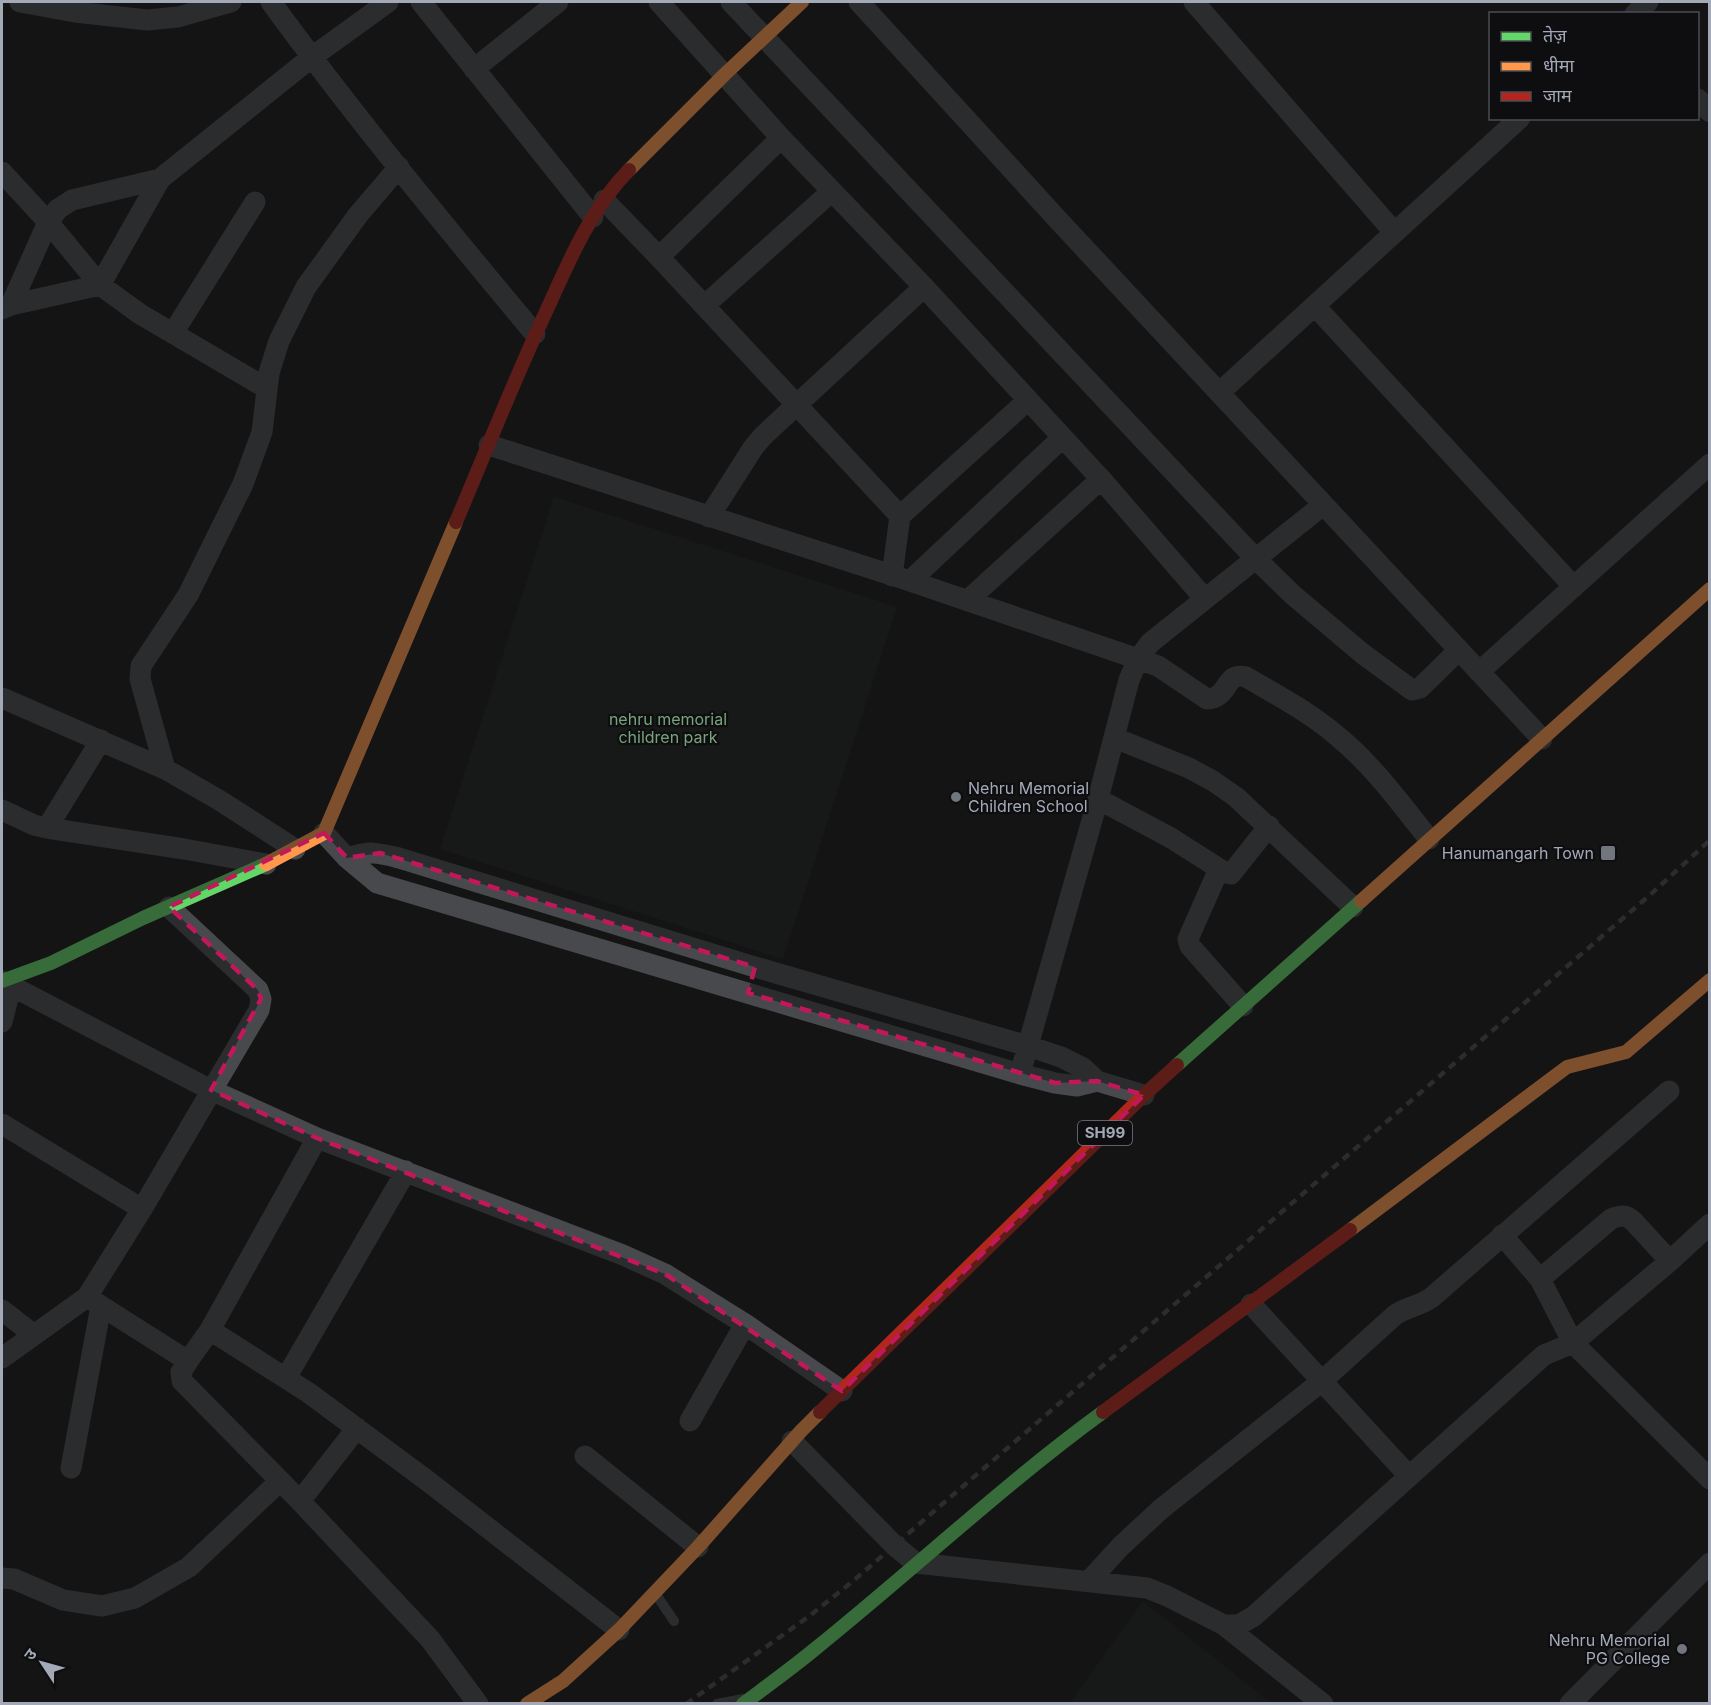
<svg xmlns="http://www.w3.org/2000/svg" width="1711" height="1705" font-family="Inter,'Noto Sans Devanagari',sans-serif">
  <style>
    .green { fill: #1a211b }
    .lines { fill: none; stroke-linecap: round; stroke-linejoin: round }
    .lane { stroke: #48494d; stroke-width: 10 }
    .street { stroke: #48494d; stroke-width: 21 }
    .fast { stroke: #63d668; stroke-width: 14 }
    .slow { stroke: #ff974d; stroke-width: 14 }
    .jam { stroke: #b3261e; stroke-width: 14 }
    .rail { stroke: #484a4d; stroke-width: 4.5; stroke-dasharray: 8 6; stroke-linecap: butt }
    .marked { fill: none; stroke: #c2185b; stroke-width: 4.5; stroke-dasharray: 12 8; stroke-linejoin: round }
    .poi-dot { fill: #71757e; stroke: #0e0e10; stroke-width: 2 }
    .labels { text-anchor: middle; stroke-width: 4.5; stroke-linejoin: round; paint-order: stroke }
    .shield { fill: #0e0e10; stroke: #767a85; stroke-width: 1.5 }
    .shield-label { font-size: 15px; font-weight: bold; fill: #a3a9b7 }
    .park-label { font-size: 16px; fill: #78a47c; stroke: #0e0e10 }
    .poi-label { font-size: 16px; fill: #a3a9b7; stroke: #0e0e10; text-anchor: end }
  </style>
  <rect width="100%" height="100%" fill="#141414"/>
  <path class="green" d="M554 497 897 607 783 959 440 849Z
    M1143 1601 1271 1703H1070Z"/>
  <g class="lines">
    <path class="lane" d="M657 1596 674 1621
      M717 1704 743 1699"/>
    <path class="street" d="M20 2 75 12 147 20 178 17 231 2
      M271 2C354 116 445 226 535 334
      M421 2 593 217
      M659 2 781 138 924 287 1101 479 1205 599
      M731 2 1255 558 1293 595 1363 654 1412 690 1420 688 1459 650
      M859 2 1060 222 1542 739
      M1194 2 1394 232
      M1635 14 1648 2
      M474 69 558 2
      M1698 99 1710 112
      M2 172 48 222 100 285 140 314 266 388
      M604 200 659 257 900 516 892 576
      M659 257 781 138
      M11 305 48 222 58 209 72 200 160 179 312 57 388 2
      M705 305 831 192
      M1315 306 1574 587
      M2 309 11 305 100 285 160 179
      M173 333 255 202
      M1219 393 1520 118
      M489 445 910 581 1138 659 1150 643 1323 505
      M900 516 1028 400
      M709 517 753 448 763 436 924 287
      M910 581 1062 438
      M967 601 1101 479
      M1479 672 1710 464
      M2 698 165 769
      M1115 738 1189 768 1213 781 1236 797 1353 907
      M1098 799 1171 838 1226 873 1231 874 1235 869 1269 826
      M2 810 34 825 47 828 184 849 266 864
      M47 828 101 740
      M324 833 347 858 377 883 1020 1074 1055 1083 1077 1086 1097 1081 1144 1095
      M295 849 219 800 165 769 140 679 141 666 188 595 243 484 262 432 269 373 279 341 306 287 358 215 399 167
      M347 858C370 851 376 852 399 858L755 967 1028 1046 1061 1057 1083 1068 1097 1081
      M1219 869 1188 939 1190 946 1243 1006
      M2 981 211 1090 317 1138 623 1255 665 1274 745 1324 842 1391
      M2 1022 11 986
      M1020 1074 1098 799 1129 680 1138 659 1158 666 1207 699C1230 698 1224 671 1246 677 1277 695 1309 712 1336 735 1373 765 1400 803 1429 839
      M2 1124 142 1209
      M1502 1235 1540 1279 1573 1343 1710 1479
      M1540 1279 1611 1219C1621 1215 1626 1214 1634 1222L1670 1261
      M87 1297 188 1361 210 1330 317 1138
      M1251 1304 1409 1476
      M2 1310 34 1335
      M210 1330 309 1393 429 1482 619 1630
      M2 1358 87 1297 142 1209 259 1010 261 999 258 990 169 907
      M188 1361 181 1372 182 1381 300 1501 430 1639 478 1704
      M286 1378 406 1171
      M690 1421 745 1324
      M792 1441 894 1545 916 1563 1147 1588 1167 1596 1224 1625H1239L1254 1616 1544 1355 1573 1343 1670 1261 1710 1224
      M585 1456 698 1547
      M71 1468 101 1306
      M300 1501 357 1428
      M2 1578 14 1579 63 1600 102 1606 135 1598 189 1567 280 1481
      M1089 1581 1121 1546 1161 1509 1322 1381 1395 1315C1406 1307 1420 1306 1431 1298L1669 1091
      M1224 1625 1323 1704
      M1570 1704 1710 1563"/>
    <path class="fast" d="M2 981 51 963 143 918 266 864
      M1177 1065 1361 901
      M743 1704C767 1686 792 1668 815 1649 912 1571 1003 1485 1103 1412"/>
    <path class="slow" d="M629 170 725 74 802 2
      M266 864 324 833 456 522
      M1361 901 1710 589
      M1350 1230 1567 1067 1626 1052 1710 980
      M527 1704 563 1681 619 1630 698 1547 801 1431 820 1412"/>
    <path class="jam" d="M456 522C487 449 516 375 550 303 571 256 593 206 629 170
      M820 1412 1144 1095 1177 1065
      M1103 1412 1350 1230"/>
    <path class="rail" d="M686 1704 808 1617 853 1581 1650 895 1710 840"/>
  </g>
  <path d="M0 0H1711V1705H0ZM324 833 347 858 380 853 755 967 748 993 1055 1083 1097 1081 1144 1095 842 1391 665 1274 317 1138 211 1090 261 999 258 990 169 907Z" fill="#141414" fill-opacity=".55" fill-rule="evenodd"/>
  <path class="marked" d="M324 833 347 858 380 853 755 967 748 993 1055 1083 1097 1081 1144 1095 842 1391 665 1274 317 1138 211 1090 261 999 258 990 169 907Z"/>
  <g class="poi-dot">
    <circle cx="956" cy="797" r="6"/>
    <rect x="1600" y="845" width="16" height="16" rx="3"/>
    <circle cx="1682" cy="1649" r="6"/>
  </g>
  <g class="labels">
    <rect class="shield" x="1078" y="1121" width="54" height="24" rx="4.5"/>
    <g class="shield-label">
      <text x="1105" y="1138">SH99</text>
    </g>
    <g class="park-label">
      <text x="668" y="725">nehru memorial<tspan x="668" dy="18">children park</tspan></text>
    </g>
    <g class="poi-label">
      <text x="968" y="794" text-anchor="start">Nehru Memorial<tspan x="968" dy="18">Children School</tspan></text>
      <text x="1594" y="859">Hanumangarh Town</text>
      <text x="1670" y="1646">Nehru Memorial<tspan x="1670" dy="18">PG College</tspan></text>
    </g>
  </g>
  <rect width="1711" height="1705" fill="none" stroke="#a3a9b7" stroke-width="6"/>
  <rect x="1489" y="12" width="210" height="108" fill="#0e0e10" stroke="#4a4c53" stroke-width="1.5"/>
  <rect x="1501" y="32" width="30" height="9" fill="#63d668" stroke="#4a4c53" stroke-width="1.5"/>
  <text x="1543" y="42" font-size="18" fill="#a3a9b7">तेज़</text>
  <rect x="1501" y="62" width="30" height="9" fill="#ff974d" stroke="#4a4c53" stroke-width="1.5"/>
  <text x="1543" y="72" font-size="18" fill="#a3a9b7">धीमा</text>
  <rect x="1501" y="92" width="30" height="9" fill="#b3261e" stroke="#4a4c53" stroke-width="1.5"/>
  <text x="1543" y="102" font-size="18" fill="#a3a9b7">जाम</text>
  <g transform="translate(42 1663) rotate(306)" stroke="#0e0e10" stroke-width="4.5" paint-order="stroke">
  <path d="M0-4.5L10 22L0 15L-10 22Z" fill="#a3a9b7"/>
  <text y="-9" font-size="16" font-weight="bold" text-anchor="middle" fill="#a3a9b7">उ</text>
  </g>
</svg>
